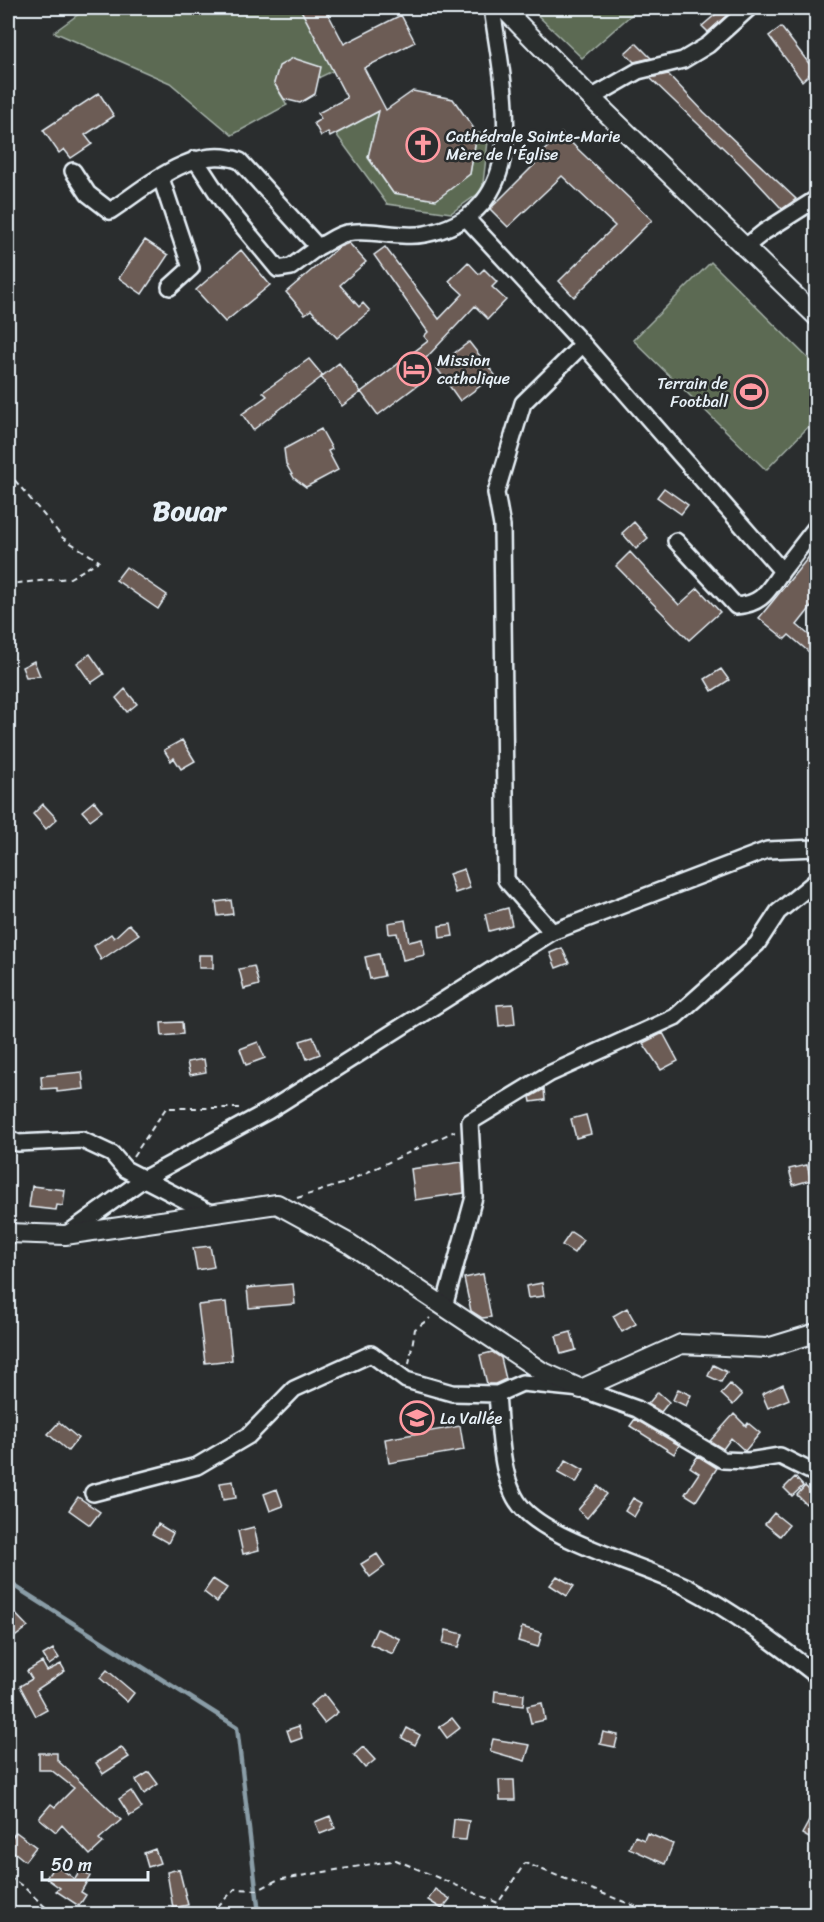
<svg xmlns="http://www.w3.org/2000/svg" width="824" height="1922" font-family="Sriracha,sans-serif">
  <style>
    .green { fill: #5c6b53; stroke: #a2aea6; stroke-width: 1.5 }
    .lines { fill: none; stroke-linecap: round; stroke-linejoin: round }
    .stream { stroke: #8a9da7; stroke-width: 4.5 }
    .building { fill: #6c5b54; stroke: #e8f1f8; stroke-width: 1.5 }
    .minor-casing { stroke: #e8f1f8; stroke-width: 20 }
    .tertiary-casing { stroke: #e8f1f8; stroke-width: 22 }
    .path { stroke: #e8f1f8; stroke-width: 2; stroke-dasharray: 6 4.5; stroke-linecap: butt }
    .minor { stroke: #2a2d2e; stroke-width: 15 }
    .tertiary { stroke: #2a2d2e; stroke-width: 18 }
    .labels { text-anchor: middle; stroke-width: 5; stroke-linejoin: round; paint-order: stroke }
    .poi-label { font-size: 16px; fill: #e8f1f8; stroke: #2a2d2e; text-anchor: start }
    .town-label { font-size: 28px; font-weight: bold; fill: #e8f1f8; stroke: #2a2d2e }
  </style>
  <rect width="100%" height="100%" fill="#2a2d2e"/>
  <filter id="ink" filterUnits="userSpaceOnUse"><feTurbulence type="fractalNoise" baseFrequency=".0167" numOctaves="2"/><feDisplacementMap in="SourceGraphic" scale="12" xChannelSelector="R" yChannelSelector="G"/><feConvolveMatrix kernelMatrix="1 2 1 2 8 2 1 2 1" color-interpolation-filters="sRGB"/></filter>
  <g filter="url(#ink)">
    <path class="green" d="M87 8H300L333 71 318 78 274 83 287 105 232 135 170 83 54 32Z
      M530 8H639L582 58Z
      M385 108 378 115 368 158 393 193 470 174 477 133H489L482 191 451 213 387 204 336 134Z
      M711 262 816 366V419L766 470 633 340Z"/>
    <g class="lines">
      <path class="stream" d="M8 1582 237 1727 259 1914"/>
    </g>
    <path class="building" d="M300 8H325L344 44 401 15 415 42 364 68 386 110 413 91 453 99 477 133 470 174 436 200 393 193 368 157 379 111 330 137 328 132 321 136 314 123 321 119 318 113 347 98Z
      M723 8H735L708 32 702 26Z
      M781 27 814 70 802 81 769 36Z
      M636 43 651 58 634 62 625 53Z
      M293 58 321 67 315 94 300 103 284 99 274 83 279 66Z
      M668 74 704 112 796 199 792 202 782 209 742 166 650 78Z
      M99 93 114 116 85 135 92 144 71 158 64 149 59 153 43 130Z
      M561 133 652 220 574 297 559 281 615 226 562 176 508 227 490 209 542 157 540 155Z
      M145 240 168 255 142 294 119 278Z
      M349 243 366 262 340 285 359 307 363 303 370 311 337 338 311 310 305 314 286 292 339 247Z
      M385 247 439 319 463 294 449 281 468 262 479 274 484 269 497 282 492 287 506 300 488 319 475 306 411 374 419 384 378 415 361 392 428 341 424 336 428 332 374 255Z
      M241 250 270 285 225 322 196 290Z
      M469 342 495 375 460 401 436 367Z
      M309 359 323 376 253 430 242 414 267 396 263 392Z
      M339 363 361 392 342 406 321 377Z
      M321 429 332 449 328 451 338 470 306 487 294 478 286 464 284 449Z
      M664 488 688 505 681 514 657 497Z
      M634 522 648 538 636 549 622 533Z
      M816 548V601L797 625 816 641V658L789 635 785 639 759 618Z
      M630 552 679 605 698 588 720 612 689 640 616 566Z
      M126 567 167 595 158 609 116 580Z
      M90 654 104 674 91 683 77 663Z
      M34 661 40 676 26 677 22 667Z
      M721 669 729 680 712 691 705 679Z
      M125 689 137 704 127 712 116 698Z
      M182 740 195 761 181 769 174 758 171 761 164 750Z
      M94 801 102 811 90 820 82 811Z
      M43 804 57 819 46 829 33 814Z
      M464 869 470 888 455 893 449 874Z
      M231 900 233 914 218 916 216 902Z
      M508 908 512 925 489 931 485 914Z
      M405 920 409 942 422 939 425 955 403 960 397 933 389 934 388 923Z
      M129 924 139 934 101 960 94 946 111 934 114 938Z
      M451 924 453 936 440 938 439 926Z
      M562 948 569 963 556 968 550 953Z
      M379 954 384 976 370 979 365 957Z
      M199 955H213V968H199Z
      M254 966 259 985 244 989 239 969Z
      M513 1004 515 1024 499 1026 497 1005Z
      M182 1022 183 1034 162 1036 161 1023Z
      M663 1033 678 1061 661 1070 643 1043Z
      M313 1037 320 1054 307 1059 300 1041Z
      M258 1042 265 1058 246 1065 240 1049Z
      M204 1059 206 1072 190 1075 187 1062Z
      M82 1072 84 1089 57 1092V1088L42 1089 41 1076Z
      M544 1089 545 1100 531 1102 530 1097Z
      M586 1115 591 1134 576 1138 571 1119Z
      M462 1162 464 1193 415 1200 411 1169Z
      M807 1165 811 1180 793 1185 789 1169Z
      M32 1186 65 1190 63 1206 57 1205 56 1210 29 1207Z
      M571 1232 583 1240 574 1253 562 1245Z
      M210 1246 214 1267 197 1270 193 1248Z
      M483 1274 491 1317 482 1318 471 1311 464 1278Z
      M542 1283 544 1296 528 1298 526 1286Z
      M293 1284 295 1304 249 1308 247 1288Z
      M226 1302 232 1360 205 1363 198 1305Z
      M627 1308 636 1324 622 1332 613 1316Z
      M571 1332 576 1350 561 1354 556 1336Z
      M492 1352 501 1358 506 1379 495 1384H487L480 1355Z
      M713 1365 727 1372 721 1382 708 1376Z
      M730 1384 742 1395 733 1405 721 1394Z
      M783 1384 789 1399 768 1408 762 1394Z
      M678 1389 691 1395 686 1406 673 1400Z
      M658 1392 669 1402 661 1412 648 1404Z
      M734 1414 746 1426 748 1423 760 1433 745 1451 731 1438 723 1449 710 1441Z
      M635 1419 679 1445 674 1454 630 1426Z
      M59 1422 78 1438 68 1451 48 1434Z
      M460 1426 464 1450 389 1463 385 1439Z
      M698 1456 717 1468 696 1501 685 1494 699 1473 690 1467Z
      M566 1460 584 1470 576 1483 558 1473Z
      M795 1477 803 1486 792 1496 784 1488Z
      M233 1481 236 1498 223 1500 220 1483Z
      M598 1486 607 1494 587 1518 578 1510Z
      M805 1486 814 1495 806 1504 797 1495Z
      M277 1489 283 1506 270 1511 264 1494Z
      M78 1497 100 1512 90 1525 69 1510Z
      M633 1498 642 1503 634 1517 625 1511Z
      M774 1513 789 1525 780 1536 765 1524Z
      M158 1524 173 1533 168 1543 152 1534Z
      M254 1527 259 1550 243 1554 238 1531Z
      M377 1554 385 1566 370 1577 361 1564Z
      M557 1576 574 1586 567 1596 550 1585Z
      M213 1579 227 1588 217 1602 204 1592Z
      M8 1606 28 1627 8 1642Z
      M522 1627 542 1633 538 1647 518 1641Z
      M377 1629 400 1639 393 1654 370 1644Z
      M446 1630 463 1634 459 1647 443 1643Z
      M53 1649 59 1658 49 1665 43 1655Z
      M42 1662 47 1671 61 1664 65 1671 36 1690 47 1710 36 1716 20 1686 32 1679 27 1671Z
      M107 1670 134 1693 127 1702 100 1678Z
      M495 1691 524 1694 523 1706 494 1702Z
      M324 1694 338 1712 324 1723 310 1705Z
      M542 1703 545 1720 531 1723 527 1706Z
      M452 1718 460 1728 447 1738 439 1727Z
      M299 1726 302 1738 291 1742 287 1730Z
      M407 1728 420 1735 415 1745 402 1738Z
      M603 1732 618 1735 615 1747 600 1744Z
      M493 1739 530 1745 525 1761 490 1751Z
      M121 1747 129 1757 103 1774 96 1763Z
      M363 1747 375 1760 365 1768 354 1755Z
      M39 1753H57V1760L121 1820 99 1839 103 1843 90 1855 62 1825 56 1832 39 1818 51 1804 55 1807 74 1788 51 1770H39Z
      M149 1772 158 1784 144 1794 136 1780Z
      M499 1780H514L515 1800H500Z
      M131 1791 142 1808 130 1816 119 1799Z
      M330 1816 335 1828 320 1834 315 1822Z
      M454 1819 469 1821 466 1840 452 1839Z
      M809 1821 816 1826V1842L802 1834Z
      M16 1832 36 1847 25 1861 8 1847V1842Z
      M647 1833 673 1844 665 1864 629 1848 635 1836 644 1840Z
      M155 1849 160 1863 148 1867 144 1853Z
      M55 1865 75 1879 80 1871 90 1876 81 1892 86 1895 79 1906 56 1891 60 1888 46 1878Z
      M179 1869 188 1905 173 1908 167 1872Z
      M435 1889 450 1899 442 1909 428 1900Z"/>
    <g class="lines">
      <defs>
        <path id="minor" d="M591 98 638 71 683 60 708 45 749 8
          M195 159 225 205 278 269 291 267 318 247
          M73 171 88 194 110 211C147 187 194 143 240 161L318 247C327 243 338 234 347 233 370 228 401 239 425 234 537 212 503 89 492 8
          M161 178 191 268 170 287
          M467 219 583 344 782 571 816 527
          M744 248 764 232 816 199
          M676 541 736 606C763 604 768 590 782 571
          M552 932 506 880 502 526 496 493 523 403 583 344
          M8 1138 18 1143 82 1140 112 1154 125 1169 212 1214
          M67 1234 145 1178 268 1111 552 932 767 850 816 848
          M444 1307 474 1197 470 1122 549 1074 675 1017 757 944 778 912 816 881
          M816 1474 780 1456 748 1461 723 1460 637 1409 581 1389 522 1383 497 1394C500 1426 500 1480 520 1505 546 1540 645 1566 687 1587 733 1611 775 1643 816 1675
          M93 1493 197 1466 248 1436 294 1389 371 1354 406 1380 452 1393 497 1394"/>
        <path id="tertiary" d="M503 8 591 98 816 316
          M8 1233 65 1235 277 1204 350 1244 541 1371 581 1389 681 1344 767 1348 816 1333"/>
      </defs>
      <use href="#minor" class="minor-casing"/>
      <use href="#tertiary" class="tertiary-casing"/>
      <path class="path" d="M8 472 63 538 99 561 70 578 8 584
        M133 1157 166 1108H242
        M297 1198 342 1184 455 1131
        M409 1364 415 1329 430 1318
        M8 1878C25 1883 39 1905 55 1914
        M188 1914 213 1911 235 1889 258 1890 277 1880 396 1860 498 1903 525 1863 655 1914"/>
      <use href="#minor" class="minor"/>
      <use href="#tertiary" class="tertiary"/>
    </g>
  </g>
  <defs>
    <symbol id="church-ring" viewBox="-11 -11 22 22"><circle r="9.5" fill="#2a2d2e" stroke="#ff9aa2" stroke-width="1.5"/><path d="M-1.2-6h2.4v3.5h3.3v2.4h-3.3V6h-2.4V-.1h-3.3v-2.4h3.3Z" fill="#ff9aa2"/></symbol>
    <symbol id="hotel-ring" viewBox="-11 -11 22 22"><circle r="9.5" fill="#2a2d2e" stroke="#ff9aa2" stroke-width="1.5"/><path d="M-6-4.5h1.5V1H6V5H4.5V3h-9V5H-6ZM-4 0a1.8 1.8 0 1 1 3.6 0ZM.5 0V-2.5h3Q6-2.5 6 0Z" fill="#ff9aa2"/></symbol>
    <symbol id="stadium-ring" viewBox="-11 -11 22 22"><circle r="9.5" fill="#2a2d2e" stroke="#ff9aa2" stroke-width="1.5"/><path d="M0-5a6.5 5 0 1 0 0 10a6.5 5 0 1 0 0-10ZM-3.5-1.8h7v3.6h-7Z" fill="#ff9aa2"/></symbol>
    <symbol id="school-ring" viewBox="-11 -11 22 22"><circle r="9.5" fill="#2a2d2e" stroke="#ff9aa2" stroke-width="1.5"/><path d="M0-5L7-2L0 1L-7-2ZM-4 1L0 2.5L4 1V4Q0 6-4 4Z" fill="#ff9aa2"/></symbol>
  </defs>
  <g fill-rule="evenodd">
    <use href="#church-ring" x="404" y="126" width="38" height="38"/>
    <use href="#hotel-ring" x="395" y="350" width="38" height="38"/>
    <use href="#stadium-ring" x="732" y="373" width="38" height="38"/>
    <use href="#school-ring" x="398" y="1399" width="38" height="38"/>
  </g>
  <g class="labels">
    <g class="poi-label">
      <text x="446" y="142">Cathédrale Sainte-Marie<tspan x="446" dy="18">Mère de l'Église</tspan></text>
      <text x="437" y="366">Mission<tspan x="437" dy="18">catholique</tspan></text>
      <text x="728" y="389" text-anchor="end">Terrain de<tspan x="728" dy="18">Football</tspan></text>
      <text x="440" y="1424">La Vallée</text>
    </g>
    <g class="town-label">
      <text x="189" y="520">Bouar</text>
    </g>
  </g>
  <rect width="824" height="1922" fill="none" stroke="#2a2d2e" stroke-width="30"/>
  <rect x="15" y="15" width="794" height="1892" fill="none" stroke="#e8f1f8" stroke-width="2" filter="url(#ink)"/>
  <path d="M42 1871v9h106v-9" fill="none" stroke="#e8f1f8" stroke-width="3"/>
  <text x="51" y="1871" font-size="18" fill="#e8f1f8" stroke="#2a2d2e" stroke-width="4.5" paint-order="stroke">50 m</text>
</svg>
